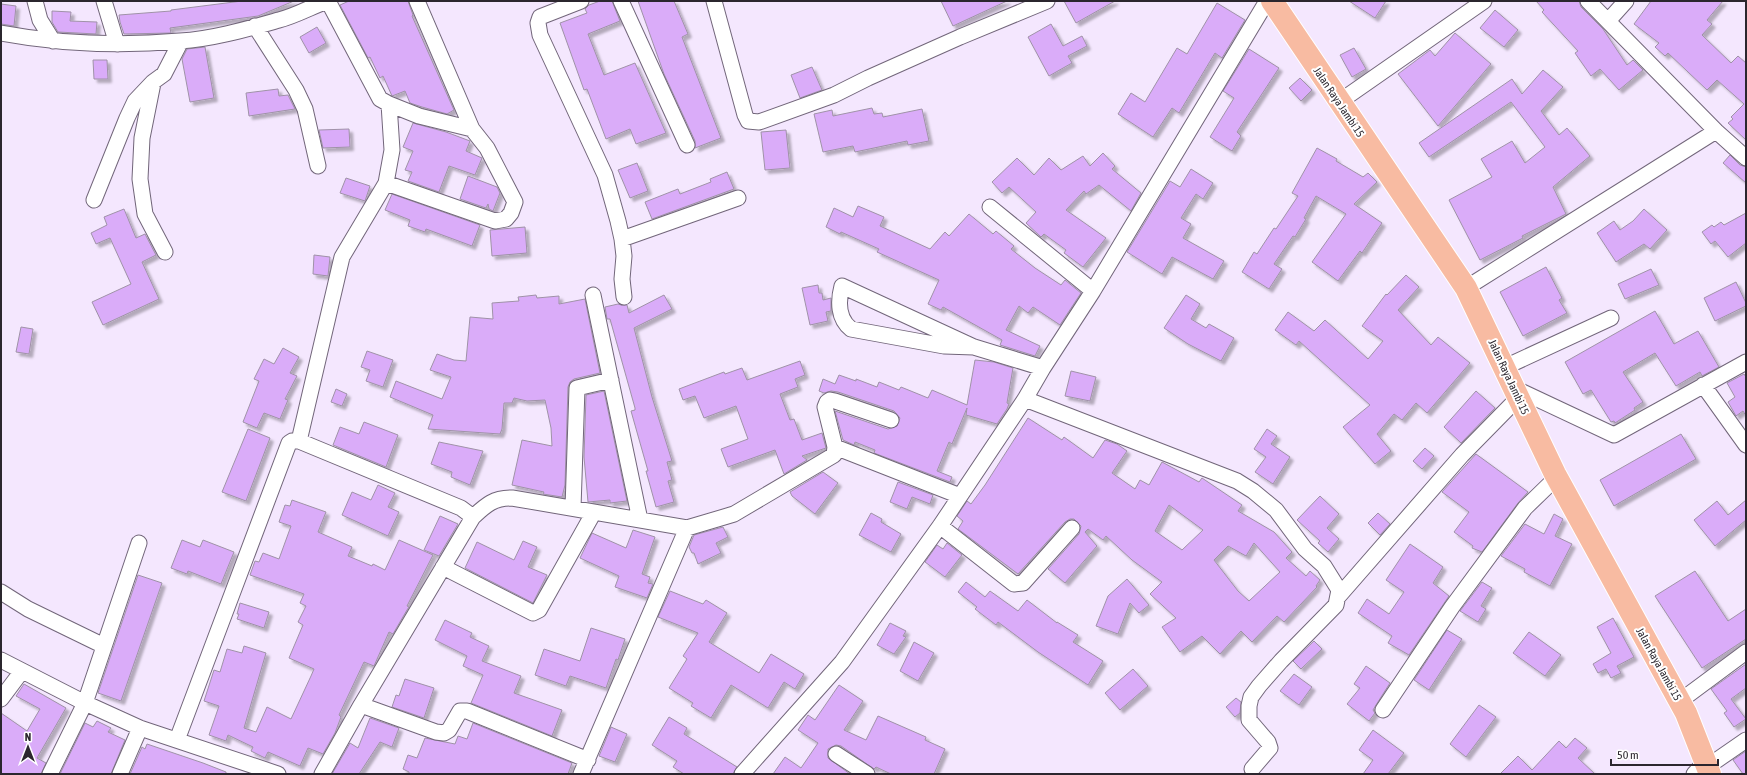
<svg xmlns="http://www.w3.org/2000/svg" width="1747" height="775" font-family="'Asap Condensed',sans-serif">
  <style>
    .building { fill: #daacf9; stroke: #9f92a7; fill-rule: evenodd; filter: url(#shadow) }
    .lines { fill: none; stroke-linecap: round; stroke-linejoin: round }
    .minor-casing { stroke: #72667a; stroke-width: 17 }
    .highway-casing { stroke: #fff; stroke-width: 24 }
    .minor { stroke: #fff; stroke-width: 15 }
    .highway { stroke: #f8bba2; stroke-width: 22 }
    .labels { text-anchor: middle; stroke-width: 4; stroke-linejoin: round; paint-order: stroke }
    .street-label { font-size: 11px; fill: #2b262e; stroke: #fff }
  </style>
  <defs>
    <filter id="shadow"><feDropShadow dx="3.5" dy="3.5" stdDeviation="1" flood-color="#0004"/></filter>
  </defs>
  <rect width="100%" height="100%" fill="#f4e7fe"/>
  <path class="building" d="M242 1H294L258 16 170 28 171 33 124 34 120 22 119 15 171 11V10Z
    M349 1H408L413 15 412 16 454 110 447 114 422 107 410 103 405 91 392 96 383 76 380 78 370 57 368 58 340 5Z
    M600 1H612L620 21 588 34 604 75 635 63 666 133 636 144 630 129 606 139 587 89 584 90 560 23 587 13 585 9 589 5Z
    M638 1H674L688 34 682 37 721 138 695 148V141L664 74Z
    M941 1H1007L953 26Z
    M1064 1H1115L1076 23Z
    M1349 1H1386L1375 18Z
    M1536 1H1579L1581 7 1603 29 1627 65 1633 60 1643 70 1619 90 1600 69 1591 76 1575 53 1578 51 1542 12 1544 10Z
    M1651 1H1723L1707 20 1712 24 1702 35 1731 63 1738 56 1746 63V140L1728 123 1733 119 1731 117 1744 104 1717 80 1707 90 1668 53 1665 56 1655 47 1659 43 1634 24Z
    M1217 3 1245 20 1222 58 1215 53 1179 113 1172 108 1153 137 1118 114 1131 93 1145 102 1177 48 1187 54Z
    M1 4 16 6 14 26 1 24Z
    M1495 10 1518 30 1504 47 1480 28Z
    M52 11 71 12 70 21 97 22 96 34 58 32 52 22Z
    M1051 24 1063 46 1082 36 1087 46 1068 56 1072 63 1049 76 1028 37Z
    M317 27 326 43 309 53 300 37Z
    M1455 33 1491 64 1438 126 1398 74 1430 50 1435 56Z
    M205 47 214 98 190 102 182 59 187 49Z
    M1354 48 1366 69 1352 77 1340 55Z
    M1249 49 1279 68 1237 132 1241 136 1232 151 1210 137 1234 98 1223 91Z
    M93 60H107L108 79H94Z
    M812 67 822 90 800 98 791 75Z
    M1543 70 1563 87 1541 111 1559 135 1567 128 1590 156 1553 187 1566 214 1522 236 1523 238 1480 260 1449 200 1492 177 1481 159 1512 141 1525 163 1545 147 1511 102 1429 157 1419 143 1512 79 1522 94Z
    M1300 78 1312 90 1301 101 1289 88Z
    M278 89 279 96 288 95 295 109 249 116 246 93Z
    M872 108 874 114 882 113 883 117 922 109 929 141 908 145 907 141 855 152 853 146 823 152 814 114 832 110 833 116Z
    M413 123 446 132 470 141 466 151 482 158 475 175 449 166 439 192 408 181 412 172 405 170 413 151 403 147Z
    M349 129 350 147 323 148 319 130Z
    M786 130 790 168 765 170 761 132Z
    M1317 148 1337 159 1336 161 1363 177 1368 173 1377 182 1354 204 1382 223 1362 253 1360 251 1338 281 1312 262 1346 214 1316 196 1304 218 1306 219 1295 237 1293 236 1274 264 1282 269 1269 289 1242 272 1254 252 1257 254 1274 228 1276 229 1298 196 1292 193Z
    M1103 153 1115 166 1112 169 1141 193 1131 211 1099 185 1086 194 1084 191 1066 210 1106 238 1083 267 1064 253 1066 250 1044 234 1041 237 1026 223 1036 212 1009 187 1002 193 992 182 1017 158 1034 175 1049 158 1061 170 1083 156 1090 166Z
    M1730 155 1740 165 1746 167V183L1723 163Z
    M637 163 648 191 630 198 618 170Z
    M1191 169 1213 183 1203 199 1196 194 1181 218 1191 224 1183 238 1224 261 1213 279 1172 257 1162 274 1127 252 1170 181 1180 187Z
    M727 172 734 189 652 219 645 202 678 189 680 194 711 182 710 179Z
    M468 176 497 187 500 193 493 211 489 209 488 204 486 208 460 199Z
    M346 178 370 186 365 201 340 193Z
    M392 194 480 225 472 246 426 229 425 232 408 226 410 220 385 210Z
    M858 206 884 217 880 226 930 249 945 232 949 236 969 214 993 234 996 231 1014 246 1011 249 1035 268 1061 285 1065 280 1081 293 1060 325 1033 307 1028 313 1019 306 1006 330 1040 346 1035 356 1000 345 1002 340 943 307 941 310 928 304 939 280 877 252 879 249 841 232 840 234 826 227 834 208 853 217Z
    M124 209 136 238 145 234 156 255 142 262 159 299 103 325 92 302 131 284 110 238 96 244 91 233 107 225 104 217Z
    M1644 209 1667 230 1650 249 1644 244 1616 262 1597 233 1614 221 1620 230 1633 221Z
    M1746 213V243L1728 257 1715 241 1711 244 1702 232 1712 225 1714 227 1721 222 1724 225Z
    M525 227 527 253 492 256 490 230Z
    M314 255 330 257 328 276 313 274Z
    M1546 267 1562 298 1559 300 1567 313 1523 336 1500 292Z
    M1651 269 1659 285 1625 299 1618 284Z
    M1406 275 1419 287 1398 310 1431 345 1438 337 1470 363 1427 413 1416 403 1402 420 1394 414 1377 434 1391 451 1375 464 1343 427 1370 405 1299 341 1296 345 1275 330 1288 312 1314 331 1325 320 1368 359 1383 341 1362 326 1386 294 1387 295Z
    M1736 282 1746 303V306L1715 321 1704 298Z
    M818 285 819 293H822L823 300 831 298V311L826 312 828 321 810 325 802 288Z
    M536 295 537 298 559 296V304L585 299 600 373 574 379 570 382 568 387 565 485 562 497 543 494 544 492 512 485 522 440 552 446 551 428 545 400 527 401 514 398 512 403H504L502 429 500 434 428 429 433 415 390 397 396 381 442 399 451 377 430 370 437 354 454 360 466 361 470 317 493 319 492 303 519 301 518 297Z
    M664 295 672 309 634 328 652 397 672 461 667 462 672 480 668 481 674 502 656 507 646 471H648L631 411 635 410V408L610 319H607L605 307 618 304 621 305H627L629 313Z
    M1186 295 1200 304 1191 319 1206 328 1209 324 1234 338 1221 361 1188 344 1164 328Z
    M1655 311 1674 344 1698 331 1719 367 1702 376 1700 372 1676 386 1655 353 1623 372 1643 402 1634 408 1635 410 1615 423 1614 421 1611 422 1591 390 1583 394 1565 362Z
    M21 327 33 329 29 354 16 352Z
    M283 348 299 357 290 373 297 376 285 399 288 400 280 419 264 413 257 428 243 422 259 381 254 379 264 359 274 364Z
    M367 351 393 360 383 387 366 381 370 370 361 367Z
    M975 360 994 362 1013 368 1007 403 1009 404 1007 409 997 424 966 415 967 408 952 444 949 442 937 471 952 477 950 482 874 453 875 450 855 442 854 445 843 440 835 411 888 429 897 426 900 418 894 411 838 392 831 391 824 393 819 391 823 379 835 384 839 375 856 381V379L877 387 879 382 899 390 901 387 928 398 932 390 967 405Z
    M800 361 805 375 795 379 798 387 780 394 790 420 794 419 802 440 822 433 826 448 802 456 807 460 784 474 775 450 728 467 721 449 748 439 736 406 704 418 695 396 683 400 679 389 724 372 725 374 742 368 747 380Z
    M1071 371 1096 377 1090 401 1065 396Z
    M1744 374 1746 377V416L1743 411 1736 416 1728 402 1735 397 1727 383Z
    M336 389 347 394 342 406 331 402Z
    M604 391 627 501 610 503V500L588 502 584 457 586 395Z
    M1476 391 1495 408 1461 443 1444 427Z
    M1028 418 1062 440 1064 437 1093 458 1105 440 1117 444 1127 451 1112 473 1135 489 1140 480 1149 485 1162 462 1199 482 1202 478 1242 505 1238 511 1274 532 1292 552 1286 558 1306 576 1310 571 1320 580 1316 586 1317 587 1284 622 1277 616 1252 642 1241 631 1220 654 1202 636 1180 652 1162 627 1176 618 1150 594 1162 582 1132 560 1106 536 1103 540 1088 529 1085 532 1097 546 1065 583 1048 569 1079 534 1081 526 1074 519H1070L1065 522 1018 574 958 529 963 521 957 516 967 501 971 504 985 485ZM1169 505 1203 530 1182 550 1155 531ZM1254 543 1280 572 1249 601 1238 591 1214 560 1228 546 1246 556Z
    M364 422 398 435 386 467 333 445 340 427 359 434Z
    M248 429 270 438 246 501 222 492Z
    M1267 429 1277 436 1271 444 1290 457 1273 484 1255 472 1266 457 1254 449Z
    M1681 434 1696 459 1614 506 1600 480Z
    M439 442 483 451 470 485 451 477 452 472 431 464Z
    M1425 448 1434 456 1422 469 1413 461Z
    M1476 454 1528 492 1518 503 1482 552 1472 548 1473 546 1454 532 1469 512 1442 492Z
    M823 472 838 483 815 514 792 496 790 492Z
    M898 482 933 495 930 504 912 497 907 509 890 502Z
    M378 485 395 493 388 507 399 512 388 536 342 515 352 492 371 500Z
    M1320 496 1339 514 1327 528 1339 539 1328 552 1318 543 1320 541 1297 520Z
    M292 500 326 512 318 532 352 547 348 556 372 566 373 564 385 570 399 540 433 555 407 606 409 607 407 610 393 634 389 632 374 666 364 662 339 715 341 717 335 733 323 754 308 748 300 766 268 752 265 758 251 751 253 747 228 735 226 741 209 735 219 706 204 701 214 670 220 672 227 649 242 653 244 646 266 653 244 728 256 732 267 707 291 719 311 676 314 669 289 658 303 625 298 622 306 606 300 603 304 594 250 575 255 561 259 562 263 553 279 559 291 526 279 522 285 505 290 506Z
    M1746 500V520L1715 546 1694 520 1717 501 1728 515Z
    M871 513 882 519 881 522 901 534 891 552 859 535Z
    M1378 513 1390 524 1380 535 1368 523Z
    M1554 514 1563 519 1555 536 1572 544 1550 586 1524 572 1525 569 1501 556 1525 524 1544 534Z
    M440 516 458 524 439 556 424 550Z
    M723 527 728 537 716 543 721 553 698 564 694 553H692L689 547 694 535Z
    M633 530 655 537 642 574 650 577 648 583 653 584 647 598 615 587 619 576 580 558 592 533 626 548Z
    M182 540 200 547 203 540 234 552 221 584 188 571 187 574 171 568Z
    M523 541 537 547 528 567 547 575 533 603 465 568 477 542 514 560Z
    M947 543 962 555 945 577 925 562 937 545 943 549Z
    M1410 544 1443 567 1433 583 1449 596 1409 655 1388 643 1392 636 1358 613 1367 599 1389 614 1404 592 1386 580Z
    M1695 571 1728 621 1746 609V639L1702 668 1655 596Z
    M138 575 162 583 121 701 98 693Z
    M1127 579 1149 605 1139 613 1130 603 1118 634 1096 626 1108 596Z
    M966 582 985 597 990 591 1018 611 1027 600 1057 623V622L1078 635 1073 642 1103 661 1088 685 1038 652 998 622 996 625 975 609 977 607 958 592Z
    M1482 582 1492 588 1481 606 1486 609 1478 622 1460 611Z
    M670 591 703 604 706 600 727 613 709 642 759 673 771 654 804 674 795 689 784 682 768 708 731 685 711 718 691 706 693 703 669 688 687 659 683 656 698 633 658 617Z
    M240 603 269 612 264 628 237 619 239 614H237Z
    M1613 618 1634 657 1617 666 1621 673 1611 678 1606 669 1598 673 1593 664 1611 653 1597 627Z
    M445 620 472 633 470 637 489 646 482 661 521 676 514 693 562 710 552 736 471 703 483 675 463 666 467 656 435 640Z
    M890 623 906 631 903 636 906 637 894 654 877 645Z
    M591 628 625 639 618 660 616 659 606 688 570 676 566 686 535 675 544 649 580 661Z
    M1447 630 1462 639 1429 690 1414 680Z
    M1529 632 1561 655 1545 676 1513 653Z
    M1314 641 1322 649 1301 669 1293 661Z
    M914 642 934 653 918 681 900 671Z
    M1746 664V688L1731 699 1746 719 1734 727 1724 713 1727 711 1711 689Z
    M1366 666 1390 683 1376 705 1373 710 1375 713 1369 721 1347 704 1360 688 1354 684Z
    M1133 669 1148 686 1120 710 1105 693Z
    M1294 674 1312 687 1299 705 1280 691Z
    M405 679 434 688 424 718 392 707 396 695 399 696Z
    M24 684 66 708 37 758 46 763 41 774H1V713L27 731 40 709 16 696Z
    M839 685 863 701 844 730 866 740 878 716 926 737 925 740 945 749 934 774H891L876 767 874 769 841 746 836 745 828 749V758L850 774H773L785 757 801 768 818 743 798 730 808 715 815 720Z
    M1236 698 1241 702 1240 713 1235 717 1226 707Z
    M1479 705 1496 717 1466 757 1450 744Z
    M669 717 687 728 684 734 737 767 733 774H684L673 767 677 761 652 745Z
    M370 718 399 728 392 747 380 742 359 774H332L350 743 358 748Z
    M97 721 111 728 108 732 125 740 111 774H60L85 723 93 727Z
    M473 723 572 763 568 774H409V772L403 769 408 755 417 758 425 738 455 744 458 736 467 739Z
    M611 727 627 734 615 762 599 756Z
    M1373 730 1404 753 1388 774H1363L1373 760 1359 750Z
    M1575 738 1587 748 1578 758 1595 774H1500L1518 756 1532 770 1559 741 1566 748Z
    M147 744 203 763 226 772V774H130L142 747 145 749Z
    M1746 751V774H1743L1733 760Z"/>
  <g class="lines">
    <defs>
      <path id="minor" d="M35 1 40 20 53 41
        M104 1 117 44
        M328 1 380 99 389 104 419 116 472 129 487 148 515 202 511 213 506 219 495 221 386 183
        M417 1 472 129
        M581 1 540 17 538 23 540 35 605 175 618 221 622 239 624 256 622 279 624 297
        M621 1 687 145
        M714 1 745 115 748 121 759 122 834 95 868 78 960 37 1047 1
        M1588 1 1716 131 1746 158
        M1608 21 1626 1
        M255 26 296 90 305 109 318 166
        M1 33C60 44 121 46 180 41 213 39 247 29 279 20 295 16 311 7 327 1
        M153 83 142 138 140 179 145 214 165 252
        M1339 102 1484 1
        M94 200 127 118 135 101 153 82 164 74 181 41
        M990 207 1093 291
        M622 239 738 198
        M1466 288 1716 131
        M593 295 640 520
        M974 347 944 346 851 329C838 319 838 301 842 286L974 347 1043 368
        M1505 367 1611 318
        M1703 385 1746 445
        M1514 388 1614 435 1746 362
        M1025 399 1237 481 1253 491 1276 510 1305 549 1324 566 1339 590 1336 605 1281 661 1259 686 1251 697 1249 706V720L1268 742 1270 748 1252 769
        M299 441 342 257 386 183 392 150 389 104
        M835 447 960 496
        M573 508 577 388 611 380
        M940 526 1014 584 1023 583 1072 528
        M443 567 533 613 539 610 594 512
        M1 592 28 609 104 646
        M1338 597 1462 455 1518 398
        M1 660 85 703 139 543
        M1 699 22 671
        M1680 701 1746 652
        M361 705 436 732 444 733 449 730 460 711H467L588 760
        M1383 710 1452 607 1525 508 1557 477
        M177 740 289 443 292 441H299L461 508 473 517
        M836 754 867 774
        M1707 767 1746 740
        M50 774 85 703 140 728 278 774
        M120 774 140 728
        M322 774 361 705 473 517C486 505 493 498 512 498L687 528 734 514 834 455 835 447 825 407 827 402 830 400 835 401 891 420
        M581 774 687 528
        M742 774 842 662 940 526 1025 399 1043 368 1093 291 1267 1
        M1694 774 1706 761"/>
      <path id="highway" d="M1272 1 1466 288 1555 474 1686 713 1710 774"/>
    </defs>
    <use href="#minor" class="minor-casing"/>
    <use href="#highway" class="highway-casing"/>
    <use href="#minor" class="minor"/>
    <use href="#highway" class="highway"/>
  </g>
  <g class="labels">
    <g class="street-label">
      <text transform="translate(1339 102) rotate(56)" y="4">Jalan Raya Jambi 15</text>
      <text transform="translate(1509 377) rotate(65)" y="4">Jalan Raya Jambi 15</text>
      <text transform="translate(1659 664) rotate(61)" y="4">Jalan Raya Jambi 15</text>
    </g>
  </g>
  <rect width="1747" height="775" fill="none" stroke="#2b262e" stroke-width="4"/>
  <g transform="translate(28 747)" stroke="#ffffff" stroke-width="3" paint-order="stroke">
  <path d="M0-3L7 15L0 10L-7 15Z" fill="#2b262e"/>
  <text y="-6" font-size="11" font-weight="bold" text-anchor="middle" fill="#2b262e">N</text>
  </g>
  <path d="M1611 759v6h107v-6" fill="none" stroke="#2b262e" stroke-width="2"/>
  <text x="1617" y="759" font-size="12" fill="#2b262e" stroke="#ffffff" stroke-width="3" paint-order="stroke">50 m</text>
</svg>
